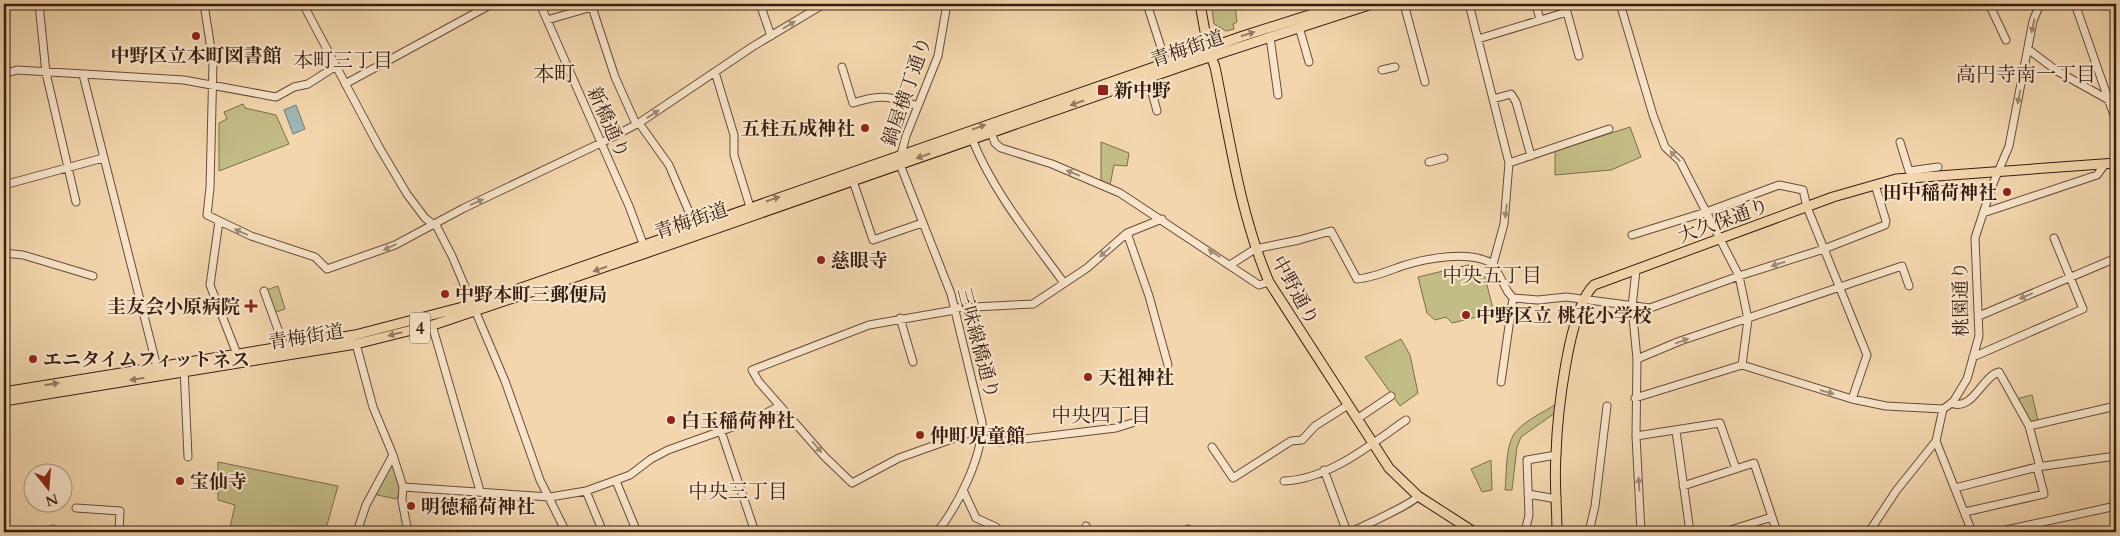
<svg xmlns="http://www.w3.org/2000/svg" width="2120" height="536" font-family="Cardo,'Noto Serif JP',serif">
  <style>
    .green { fill: #c2bc85; stroke: #7d6d4c }
    .water { fill: #a0b6b5; stroke: #767974 }
    .lines { fill: none; stroke-linecap: round; stroke-linejoin: round }
    .minor-casing { stroke: #674c3a; stroke-width: 9 }
    .major-casing { stroke: #381e13; stroke-width: 11 }
    .minor { stroke: #f7e4ca; stroke-width: 7 }
    .major { stroke: #f3d6ad; stroke-width: 9 }
    .oneway { fill: #a18b78 }
    .oneway2 { fill: #967a60 }
    .poi-dot { fill: #8f2418; stroke: #f7e4ca; stroke-width: 2 }
    .labels { text-anchor: middle; stroke-width: 4.5; stroke-linejoin: round; paint-order: stroke }
    .shield { fill: #f7e4ca; stroke: #71594a; stroke-width: 1 }
    .shield-label { font-size: 18px; font-weight: bold; fill: #381e13 }
    .street-label { font-size: 19px; fill: #381e13; stroke: #f7e4ca }
    .poi-label { font-size: 19px; font-weight: bold; fill: #381e13; stroke: #f7e4ca; text-anchor: start }
    .neighbourhood-label { font-size: 20px; fill: #381e13; stroke: #f7e4ca }
    .quarter-label { font-size: 21px; fill: #381e13; stroke: #f7e4ca }
  </style>
  <rect width="100%" height="100%" fill="#f3d6ad"/>
  <filter id="stains"><feTurbulence type="fractalNoise" baseFrequency=".004" numOctaves="4"/><feColorMatrix values="0 0 0 0 .2 0 0 0 0 .09 0 0 0 0 .02 0 0 0 .5 -.17"/></filter>
  <radialGradient id="worn" r=".72"><stop offset=".6" stop-color="#630" stop-opacity="0"/><stop offset="1" stop-color="#630" stop-opacity=".3"/></radialGradient>
  <path class="green" d="M1211 4H1235L1237 22 1233 24 1234 29 1226 31 1214 24Z
    M243 104 245 108 276 115 289 144 219 171V123L227 119 224 112Z
    M1630 127 1641 157 1611 170 1555 175V151Z
    M1101 142 1129 153 1127 166 1114 165 1110 185 1101 180Z
    M1472 264 1485 277 1494 313 1452 323 1446 317 1435 320 1427 313 1418 277Z
    M278 286 285 309 273 313 266 290Z
    M1401 339 1410 355 1418 393 1400 406 1365 357Z
    M2032 395 2038 420 2030 422 2016 399Z
    M1556 404 1555 413 1521 437 1517 447 1512 490H1505C1507 474 1505 448 1514 434 1523 421 1543 413 1556 404Z
    M1491 460 1492 490 1482 492 1471 469Z
    M218 462 338 486 325 532H229L235 505 218 500Z
    M391 463 394 464 400 489 397 499 377 495 376 492Z"/>
  <path class="water" d="M296 105 305 129 293 134 284 110Z"/>
  <g class="lines">
    <defs>
      <path id="minor" d="M39 4 46 73 76 202
        M204 4 213 62 210 188 207 215 251 236 315 257 327 269 395 245 464 208 605 141 639 123 752 47 824 4
        M303 4 379 147 407 194 425 218 437 227 452 256 505 381 540 480 566 532
        M540 4 629 206 645 249
        M591 4 615 77 636 124
        M760 4 771 36
        M1147 4 1166 63
        M1404 4 1425 82
        M1469 4 1509 163 1504 224 1493 264
        M1536 4 1540 20
        M1617 4 1621 7 1653 115 1665 147 1680 161 1739 276 1748 319 1742 365
        M1989 4 2006 40
        M2075 4 2116 121
        M547 20 592 7
        M1299 27 1309 62
        M1270 37 1278 95
        M1478 39 1567 12 1579 56
        M2028 49 2057 71 2116 104
        M842 67 853 103C882 93 891 97 918 106
        M1382 70 1395 67
        M715 72 734 135V155L750 207
        M4 74 17 70 184 80 276 97 294 87 308 84 336 66
        M83 75 157 367
        M1148 78 1157 111
        M345 84 492 4
        M1493 99 1511 94 1516 102 1531 156
        M639 123 669 165 695 226
        M991 132 995 143 1001 148 1052 164 1120 193 1259 285 1269 282
        M972 139C994 193 1030 236 1064 283
        M1900 142 1909 171 1938 167
        M1429 162 1444 158
        M1509 163 1609 129
        M853 181 873 240 922 223
        M4 185 103 158
        M1983 213 2097 175 2105 164
        M219 221 210 285 237 354
        M1127 233 1149 296 1168 365
        M1632 235 1706 212 1779 185 1803 190 1807 207 1867 355 1852 399
        M4 253 23 255 93 276
        M1230 265 1255 249 1299 240 1331 231 1357 279C1372 278 1388 271 1402 266 1427 258 1470 250 1493 264L1508 292 1513 298 1538 300 1566 297 1650 308 1739 276 1824 249 1885 225 1886 221 1875 185
        M1636 270 1632 307 1637 359 1636 436 1641 532
        M264 291 284 346
        M954 308 1033 304 1087 268 1127 233 1162 219
        M955 310 869 325 752 370 759 382 824 456 852 483 899 458 983 428
        M1979 316 2116 258
        M900 318 913 362
        M432 325 480 491
        M356 344 373 407 393 455 403 487 402 501 408 532
        M1973 357 2083 309 2054 238
        M1637 359 1680 341 1902 266 1909 286
        M184 368 188 457
        M1501 382 1513 298
        M1635 398 1742 365 1852 399 1886 406 1943 409
        M1951 403C1973 412 1982 376 1999 372L2029 426
        M1357 419 1391 396
        M721 431 755 532
        M1676 431 1690 532
        M1636 436 1720 423 1736 469
        M981 438 1000 442 1116 428 1132 423
        M1936 441 1972 532
        M1212 447 1233 478 1291 441 1302 440 1315 426 1348 405
        M2040 467 2029 426 2116 406
        M1324 470 1347 532
        M616 481 637 532
        M1284 481C1330 479 1371 444 1406 420
        M1683 486 1754 463 1777 532
        M403 487 550 497 586 491 630 475 651 459 668 450 752 420 780 406
        M1955 488 2037 467 2116 456
        M963 490 976 518 996 527 998 532
        M586 491 603 532
        M1528 494 1557 499
        M76 508 120 511 119 532
        M1965 512 2044 494 2037 467
        M1086 526 1087 532
        M1188 529 1189 532
        M48 532 53 529
        M357 532 366 505 393 455
        M937 532C958 506 983 456 982 422L951 294 899 162 906 136 938 56 947 4
        M1351 532C1363 526 1413 504 1418 496
        M1525 532 1529 515 1527 460 1556 455
        M1589 532 1595 506 1607 406
        M1724 532 1772 517
        M1869 532 1896 491 1936 441 1943 409 1953 402 1967 379 1979 336 1975 238 1992 186 2009 146 2033 21 2040 4
        M1997 532 2116 506"/>
      <path id="major" d="M1200 4 1208 48 1215 67C1230 140 1240 214 1269 282L1389 468 1418 496 1474 532
        M4 392 355 335 478 303 1243 36 1344 4
        M4 401 356 344 436 324 646 253 1194 62 1372 4
        M1557 532C1557 507 1554 481 1556 455 1557 418 1568 309 1594 285L1833 197 1896 179 2116 163"/>
    </defs>
    <use href="#minor" class="minor-casing"/>
    <use href="#major" class="major-casing"/>
    <use href="#minor" class="minor"/>
    <use href="#major" class="major"/>
  </g>
  <defs><path id="oneway-solid" d="M-6-.8H1V-3.2L6.5 0L1 3.2V.8H-6Z" transform="scale(1.25)"/></defs>
  <g class="oneway">
    <use href="#oneway-solid" transform="translate(789 25) rotate(-31)"/>
    <use href="#oneway-solid" transform="translate(2033 26) rotate(102)"/>
    <use href="#oneway-solid" transform="translate(2019 97) rotate(101)"/>
    <use href="#oneway-solid" transform="translate(653 114) rotate(-33)"/>
    <use href="#oneway-solid" transform="translate(1675 156) rotate(-134)"/>
    <use href="#oneway-solid" transform="translate(1073 173) rotate(-158)"/>
    <use href="#oneway-solid" transform="translate(477 202) rotate(-24)"/>
    <use href="#oneway-solid" transform="translate(1506 211) rotate(97)"/>
    <use href="#oneway-solid" transform="translate(241 232) rotate(-156)"/>
    <use href="#oneway-solid" transform="translate(390 247) rotate(155)"/>
    <use href="#oneway-solid" transform="translate(1105 252) rotate(138)"/>
    <use href="#oneway-solid" transform="translate(1214 253) rotate(-147)"/>
    <use href="#oneway-solid" transform="translate(1778 264) rotate(163)"/>
    <use href="#oneway-solid" transform="translate(2026 296) rotate(157)"/>
    <use href="#oneway-solid" transform="translate(1682 341) rotate(-20)"/>
    <use href="#oneway-solid" transform="translate(1827 392) rotate(16)"/>
    <use href="#oneway-solid" transform="translate(817 447) rotate(50)"/>
    <use href="#oneway-solid" transform="translate(1639 484) rotate(-93)"/>
  </g>
  <g class="oneway2">
    <use href="#oneway-solid" transform="translate(1248 34) rotate(-18)"/>
    <use href="#oneway-solid" transform="translate(1077 103) rotate(161)"/>
    <use href="#oneway-solid" transform="translate(979 127) rotate(-20)"/>
    <use href="#oneway-solid" transform="translate(923 156) rotate(161)"/>
    <use href="#oneway-solid" transform="translate(773 199) rotate(-19)"/>
    <use href="#oneway-solid" transform="translate(600 269) rotate(161)"/>
    <use href="#oneway-solid" transform="translate(395 334) rotate(166)"/>
    <use href="#oneway-solid" transform="translate(137 379) rotate(171)"/>
    <use href="#oneway-solid" transform="translate(52 384) rotate(-9)"/>
  </g>
  <g class="poi-dot">
    <circle cx="196" cy="36" r="5"/>
    <rect x="1097" y="84" width="12" height="12" rx="2.5"/>
    <circle cx="865" cy="128" r="5"/>
    <circle cx="2007" cy="192" r="5"/>
    <circle cx="821" cy="260" r="5"/>
    <circle cx="445" cy="294" r="5"/>
    <path d="M248.5 298.5h5v5h5v5h-5v5h-5v-5h-5v-5h5z"/>
    <circle cx="1466" cy="315" r="5"/>
    <circle cx="33" cy="359" r="5"/>
    <circle cx="1088" cy="377" r="5"/>
    <circle cx="671" cy="420" r="5"/>
    <circle cx="920" cy="435" r="5"/>
    <circle cx="180" cy="481" r="5"/>
    <circle cx="411" cy="506" r="5"/>
  </g>
  <g class="labels">
    <rect class="shield" x="410" y="312.5" width="20" height="31" rx="4"/>
    <g class="shield-label">
      <text x="420" y="334">4</text>
    </g>
    <g class="street-label">
      <text transform="translate(1187 48) rotate(-19)" y="7">青梅街道</text>
      <text transform="translate(906 91) rotate(-71)" y="7">鍋屋横丁通り</text>
      <text transform="translate(609 122) rotate(66)" y="7">新橋通り</text>
      <text transform="translate(691 220) rotate(-19)" y="7">青梅街道</text>
      <text transform="translate(1723 220) rotate(-20)" y="7">大久保通り</text>
      <text transform="translate(1296 290) rotate(61)" y="7">中野通り</text>
      <text transform="translate(1960 299) rotate(-91)" y="7">桃園通り</text>
      <text transform="translate(306 336) rotate(-9)" y="7">青梅街道</text>
      <text transform="translate(979 343) rotate(75)" y="7">三味線橋通り</text>
    </g>
    <g class="poi-label">
      <text x="196" y="62" text-anchor="middle">中野区立本町図書館</text>
      <text x="1114" y="97">新中野</text>
      <text x="855" y="135" text-anchor="end">五柱五成神社</text>
      <text x="1997" y="199" text-anchor="end">田中稲荷神社</text>
      <text x="831" y="267">慈眼寺</text>
      <text x="455" y="301">中野本町三郵便局</text>
      <text x="240" y="313" text-anchor="end">圭友会小原病院</text>
      <text x="1476" y="322">中野区立 桃花小学校</text>
      <text x="43" y="366">エニタイムフィットネス</text>
      <text x="1098" y="384">天祖神社</text>
      <text x="681" y="427">白玉稲荷神社</text>
      <text x="930" y="442">仲町児童館</text>
      <text x="190" y="488">宝仙寺</text>
      <text x="421" y="513">明徳稲荷神社</text>
    </g>
    <g class="neighbourhood-label">
      <text x="343" y="67">本町三丁目</text>
      <text x="2026" y="81">高円寺南一丁目</text>
      <text x="1492" y="282">中央五丁目</text>
      <text x="1101" y="422">中央四丁目</text>
      <text x="738" y="498">中央三丁目</text>
    </g>
    <g class="quarter-label">
      <text x="554" y="81">本町</text>
    </g>
  </g>
  <rect width="2120" height="536" fill="none" stroke="#f3d6ad" stroke-width="20"/>
  <rect x="5" y="5" width="2110" height="526" fill="none" stroke="#381e13" stroke-width="2.5"/>
  <rect x="10" y="10" width="2100" height="516" fill="none" stroke="#381e13"/>
  <g transform="translate(48 488) rotate(163)"><circle r="24" fill="#f7e4ca" stroke="#ab9581"/>
  <path d="M0-4L9 19L0 12L-9 19Z" fill="#8f2418"/>
  <text y="-8" font-size="14" font-weight="bold" text-anchor="middle" fill="#381e13">N</text>
  </g>
  <rect width="100%" height="100%" filter="url(#stains)"/>
  <rect width="100%" height="100%" fill="url(#worn)"/>
</svg>
